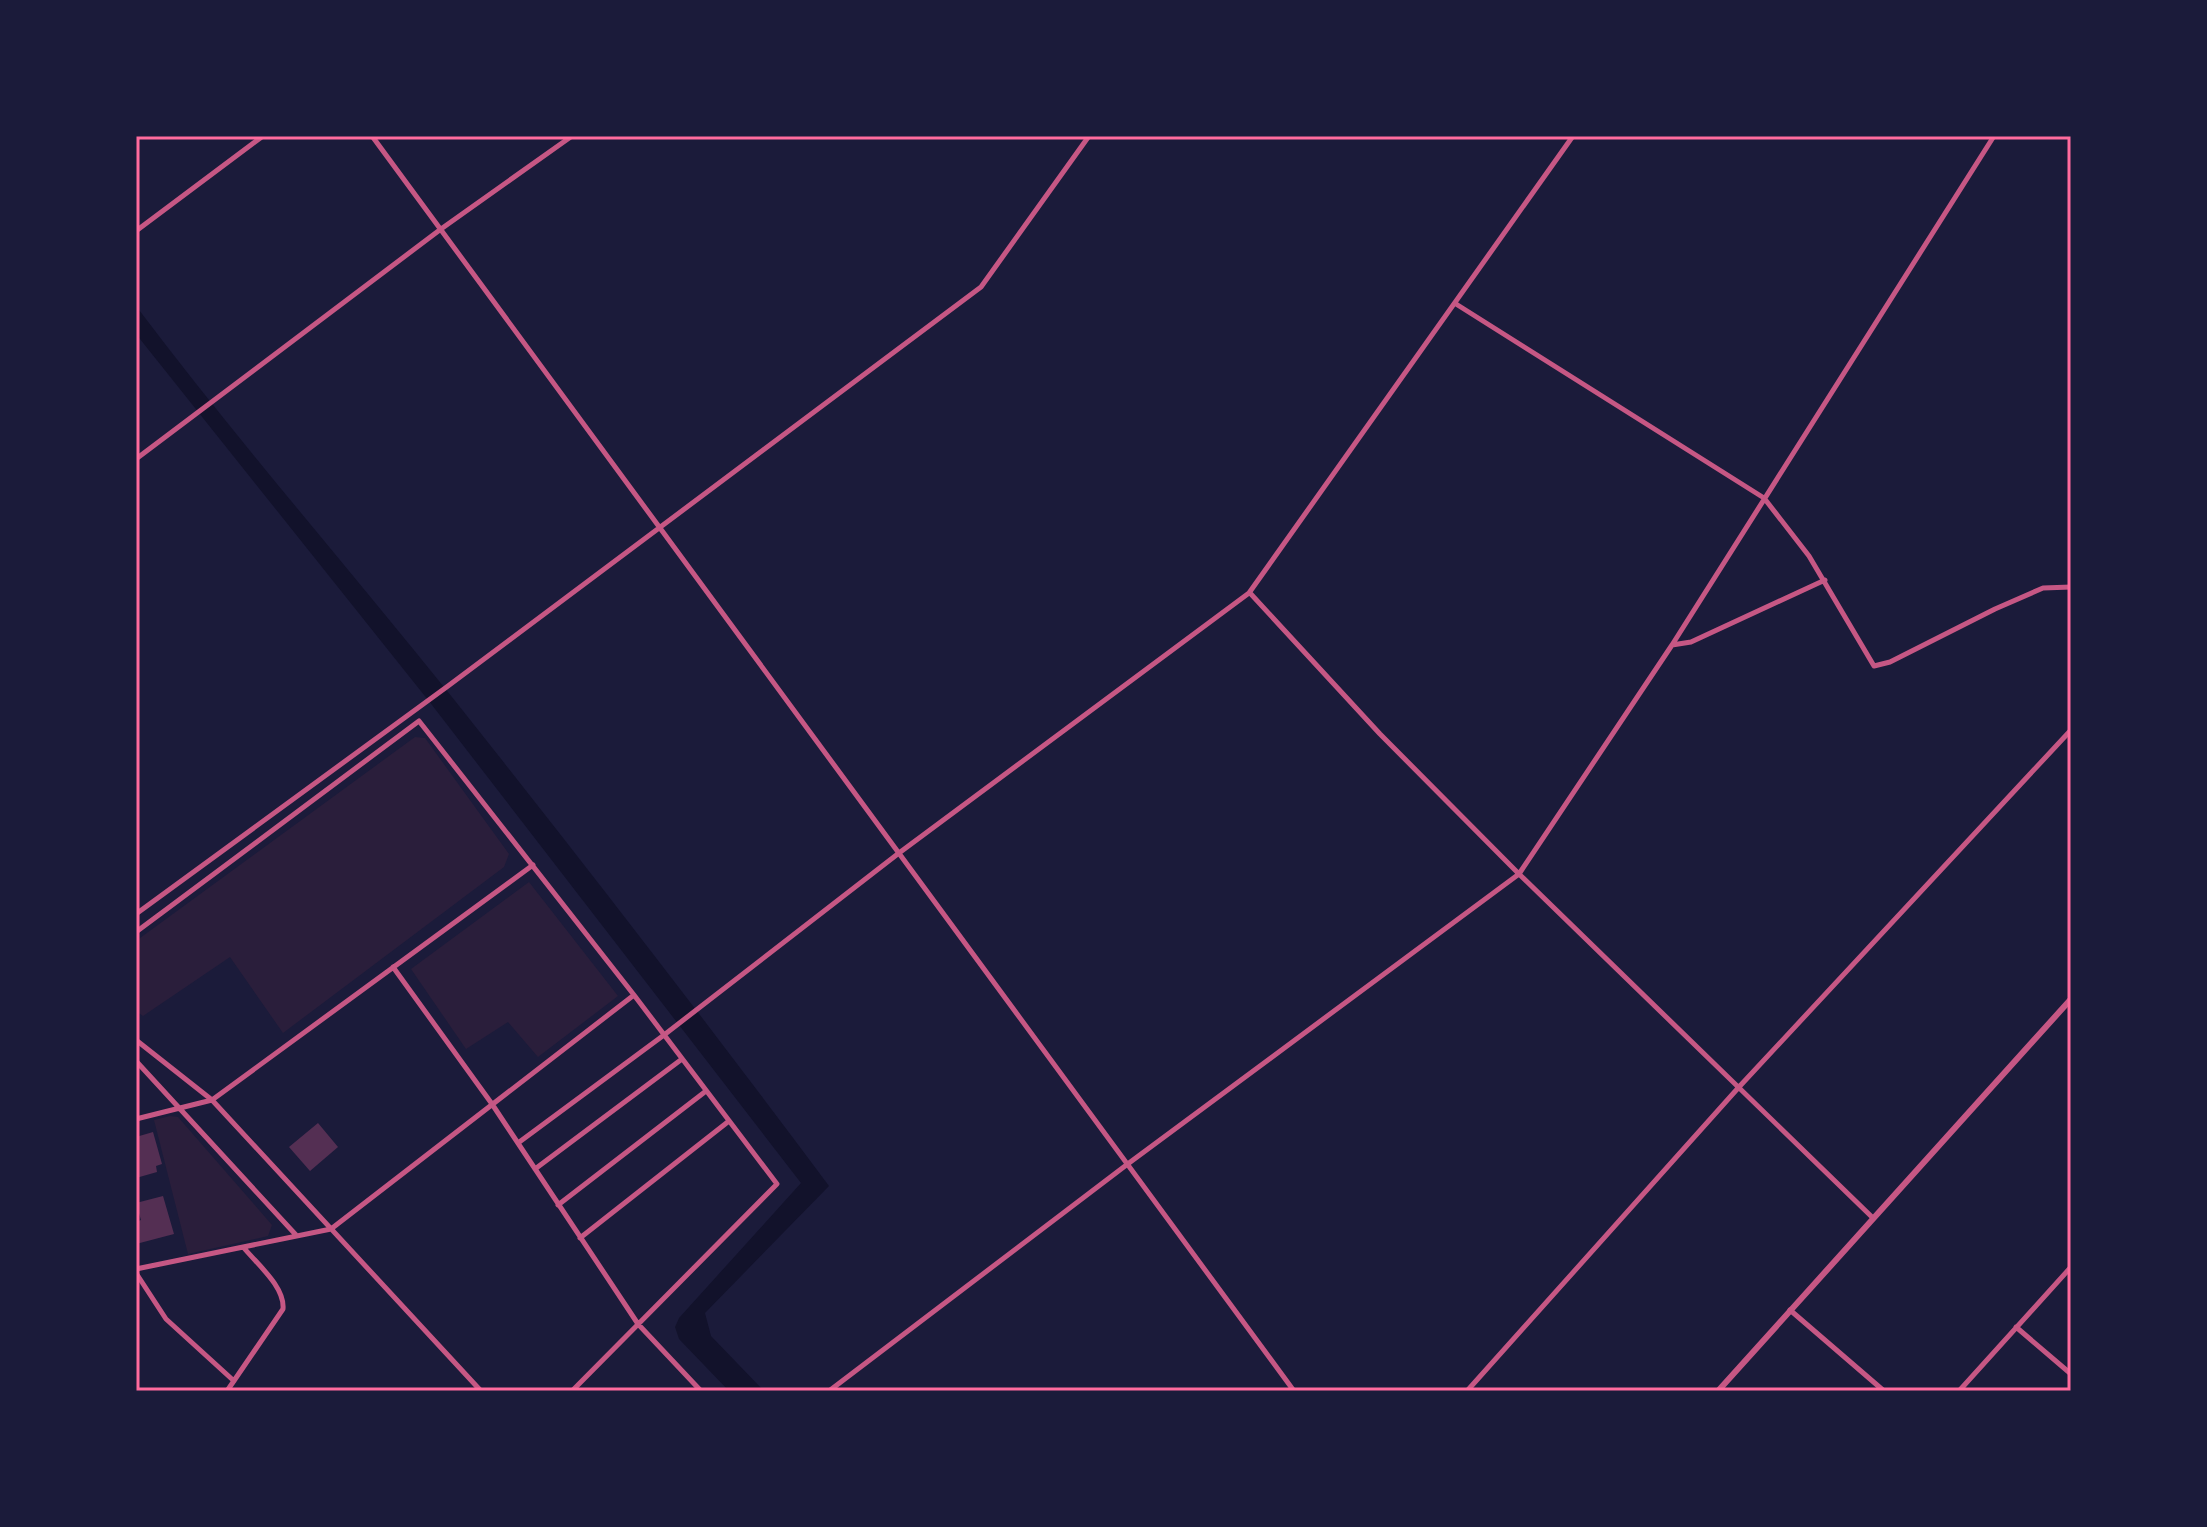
<svg xmlns="http://www.w3.org/2000/svg" width="2207" height="1527" font-family="'Asap Condensed',sans-serif">
  <style>
    .green { fill: #2a1e3b }
    .water { fill: #12122b }
    .building { fill: #542f53 }
    .lines { fill: none; stroke-linecap: round; stroke-linejoin: round }
    .minor { stroke: #c65784; stroke-width: 5 }
    .tertiary { stroke: #c65784; stroke-width: 6 }
    .neatline { fill: none; stroke: #ff6b9d; stroke-width: 3 }
  </style>
  <rect width="100%" height="100%" fill="#1b1b3a"/>
  <path class="green" d="M415 737 425 738 509 854 504 867 283 1033 230 957 143 1016 136 1011V941Z
    M529 882 618 996 538 1057 508 1022 466 1049 411 969Z
    M170 1116 178 1117 272 1225 268 1236 188 1254 154 1120Z"/>
  <path class="water" d="M136 306C237 440 347 566 452 697 580 858 706 1021 829 1186L705 1313 711 1336 764 1391H729L679 1339 675 1327 679 1318 801 1183 432 705 136 334Z"/>
  <path class="building" d="M318 1123 338 1147 310 1171 289 1147Z
    M153 1132 162 1164 156 1166 157 1172 136 1178V1137Z
    M163 1196 174 1234 136 1244V1222L141 1220 136 1203Z"/>
  <g class="lines">
    <path class="minor" d="M372 136 1294 1391
      M136 231 263 136
      M1456 304 1764 498 1809 556 1874 666 1890 662 1995 609 2043 588 2071 587
      M136 459 441 229 572 136
      M1250 593 1380 734 1519 874 1873 1218
      M1672 645 1691 642 1825 580
      M136 914 448 686 981 287 1089 136
      M136 932 419 721 634 995 777 1184 572 1391
      M393 967 492 1104 638 1324 701 1391
      M136 1040 212 1100 481 1391
      M136 1061 296 1235
      M136 1119 212 1100 533 865
      M518 1143 664 1035 899 853 1249 593 1573 136
      M535 1169 682 1059
      M558 1205 706 1091
      M580 1238 729 1121
      M136 1269 331 1229 634 995
      M136 1273 166 1319 234 1381
      M1790 1310 1884 1391
      M2016 1327 2071 1374
      M227 1391 283 1309C285 1287 258 1265 244 1248
      M829 1391 1129 1163 1519 874 1672 645 1994 136
      M1467 1391 1739 1087 2071 730
      M1959 1391 2071 1267"/>
    <path class="tertiary" d="M1718 1391 2071 999"/>
  </g>
  <rect width="2207" height="1527" fill="none" stroke="#1b1b3a" stroke-width="276"/>
  <rect x="138" y="138" width="1931" height="1251" class="neatline"/>
</svg>
